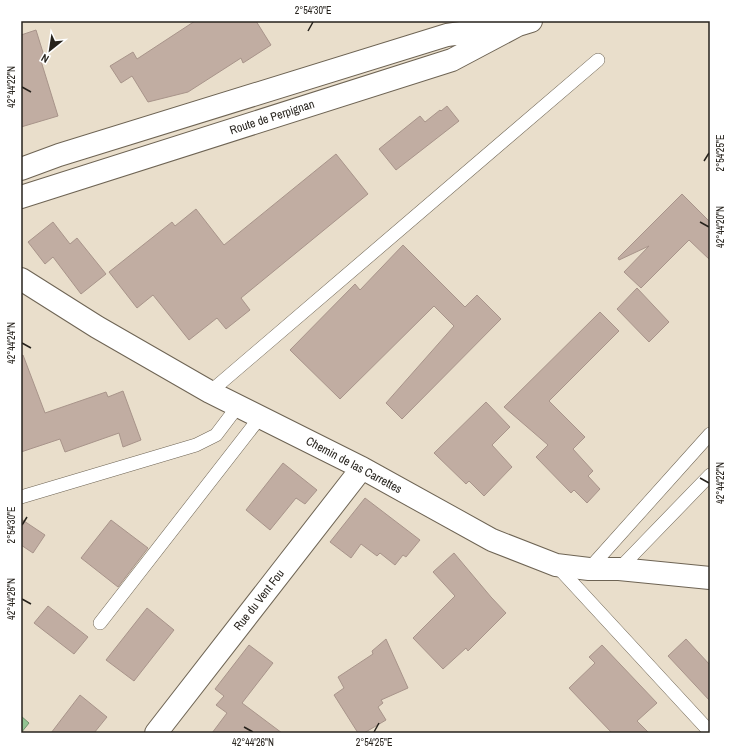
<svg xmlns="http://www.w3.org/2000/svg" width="731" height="754" font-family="'Archivo Narrow',sans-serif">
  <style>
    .water { fill: #92c492; stroke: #72936f }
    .building { fill: #c1ada2; stroke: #a8948a }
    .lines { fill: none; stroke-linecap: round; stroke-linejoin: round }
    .lane-casing { stroke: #6e6454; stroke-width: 14 }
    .street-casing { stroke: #6e6454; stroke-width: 24 }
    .secondary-casing { stroke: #6e6454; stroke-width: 24 }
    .lane { stroke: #fff; stroke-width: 13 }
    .street { stroke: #fff; stroke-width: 22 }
    .secondary { stroke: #fff; stroke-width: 22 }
    .ticks { fill: none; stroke: #26221c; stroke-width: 1.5 }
    .labels { text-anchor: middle; stroke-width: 3; stroke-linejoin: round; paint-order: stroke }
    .street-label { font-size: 12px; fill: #26221c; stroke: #fff }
    .neatline { fill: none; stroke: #26221c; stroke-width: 1.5 }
    .ticks-label { font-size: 10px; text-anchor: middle; fill: #26221c }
  </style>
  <rect width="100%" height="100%" fill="#e9decb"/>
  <path class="water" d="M21 716 29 723 21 733Z"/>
  <path class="building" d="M195 21H256L271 45 243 63 241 58 188 92 148 102 132 76 121 83 110 66 133 52 137 59Z
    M36 30 45 59 41 61 58 116 21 127V35Z
    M447 106 459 121 396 170 379 149 420 116 425 122 440 110 441 111Z
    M336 154 368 194 241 298 250 310 226 329 217 318 189 340 153 295 137 308 109 272 172 222 175 226 196 209 224 245Z
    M682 194 710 222V260L689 240 641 288 624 272 649 246 619 260 618 258Z
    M53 222 70 244 77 238 106 274 81 294 53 257 45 264 28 242Z
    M403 245 465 307 477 295 501 319 402 419 386 403 454 326 434 306 340 399 290 350 355 284 360 290Z
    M637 288 669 322 649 342 617 309Z
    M600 312 619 331 549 401 585 437 573 449 593 471 588 476 600 489 587 503 574 490 571 493 536 457 548 445 504 407Z
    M23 355 45 413 106 392 108 397 123 391 141 440 123 447 119 433 65 452 60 439 21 452V356Z
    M486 402 510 427 492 445 512 467 484 496 469 481 466 484 434 453Z
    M283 463 317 490 305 504 296 498 270 530 246 510Z
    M365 498 420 540 406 557 403 555 395 565 380 553 377 556 361 544 351 558 330 542Z
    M21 519 45 535 33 553 21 545Z
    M111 520 148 548 118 587 81 558Z
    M454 553 491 597 506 613 468 651 466 648 443 669 413 638 455 596 433 572Z
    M48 606 88 637 74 654 34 623Z
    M147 608 174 630 134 681 106 660Z
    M386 639 408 688 381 700 383 703 378 707 386 720 364 733H358L334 695 344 688 338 677 373 654 372 651Z
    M686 639 710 665V701L668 656Z
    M249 645 273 663 242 703 282 733H212L227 713 216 705 224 696 215 689Z
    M602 645 657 703 637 721 649 733H612L569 688 595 663 589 657Z
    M80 695 107 717 94 733H51Z"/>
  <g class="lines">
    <defs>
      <path id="lane" d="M210 392 598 60
        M21 497 196 445 216 435 238 406
        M556 565 710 732
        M589 569 710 434
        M619 569 710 475
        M100 623 261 416"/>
      <path id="street" d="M21 279 97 327 210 392 362 468 492 540 556 565 589 569H619L710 578
        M156 733 362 468"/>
      <path id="secondary" d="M21 169 59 155 447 35 503 27
        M21 197 452 60 518 25 531 21"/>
    </defs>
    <use href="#lane" class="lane-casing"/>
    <use href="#street" class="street-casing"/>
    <use href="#secondary" class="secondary-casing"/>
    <use href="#lane" class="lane"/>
    <use href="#street" class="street"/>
    <use href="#secondary" class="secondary"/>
  </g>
  <path class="ticks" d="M308 31 313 22M22 87 31 92M704 161 709 153M700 222 709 227M22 343 31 348M700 478 709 483M22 525 27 517M22 599 31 604M244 727 253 732M374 732 379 723"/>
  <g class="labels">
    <g class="street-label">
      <text transform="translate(272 117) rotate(-18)" y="4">Route de Perpignan</text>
      <text transform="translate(354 465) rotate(28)" y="4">Chemin de las Carrettes</text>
      <text transform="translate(259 600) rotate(-52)" y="4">Rue du Vent Fou</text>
    </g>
  </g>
  <rect width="731" height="754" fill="none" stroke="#ffffff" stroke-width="44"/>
  <g transform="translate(50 50) rotate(210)" stroke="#ffffff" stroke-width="3" paint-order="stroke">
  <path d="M0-3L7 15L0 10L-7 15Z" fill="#26221c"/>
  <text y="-6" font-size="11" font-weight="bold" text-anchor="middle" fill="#26221c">N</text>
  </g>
  <rect x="22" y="22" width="687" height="710" class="neatline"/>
  <g class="ticks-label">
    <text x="313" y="14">2°54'30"E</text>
    <text transform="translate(11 87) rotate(-90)" y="4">42°44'22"N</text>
    <text transform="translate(720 153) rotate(-90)" y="4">2°54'25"E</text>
    <text transform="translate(720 227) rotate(-90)" y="4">42°44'20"N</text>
    <text transform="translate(11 343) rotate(-90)" y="4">42°44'24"N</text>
    <text transform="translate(720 483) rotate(-90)" y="4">42°44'22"N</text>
    <text transform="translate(11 525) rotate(-90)" y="4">2°54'30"E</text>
    <text transform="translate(11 599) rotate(-90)" y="4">42°44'26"N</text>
    <text x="253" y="746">42°44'26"N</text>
    <text x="374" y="746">2°54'25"E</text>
  </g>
</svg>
